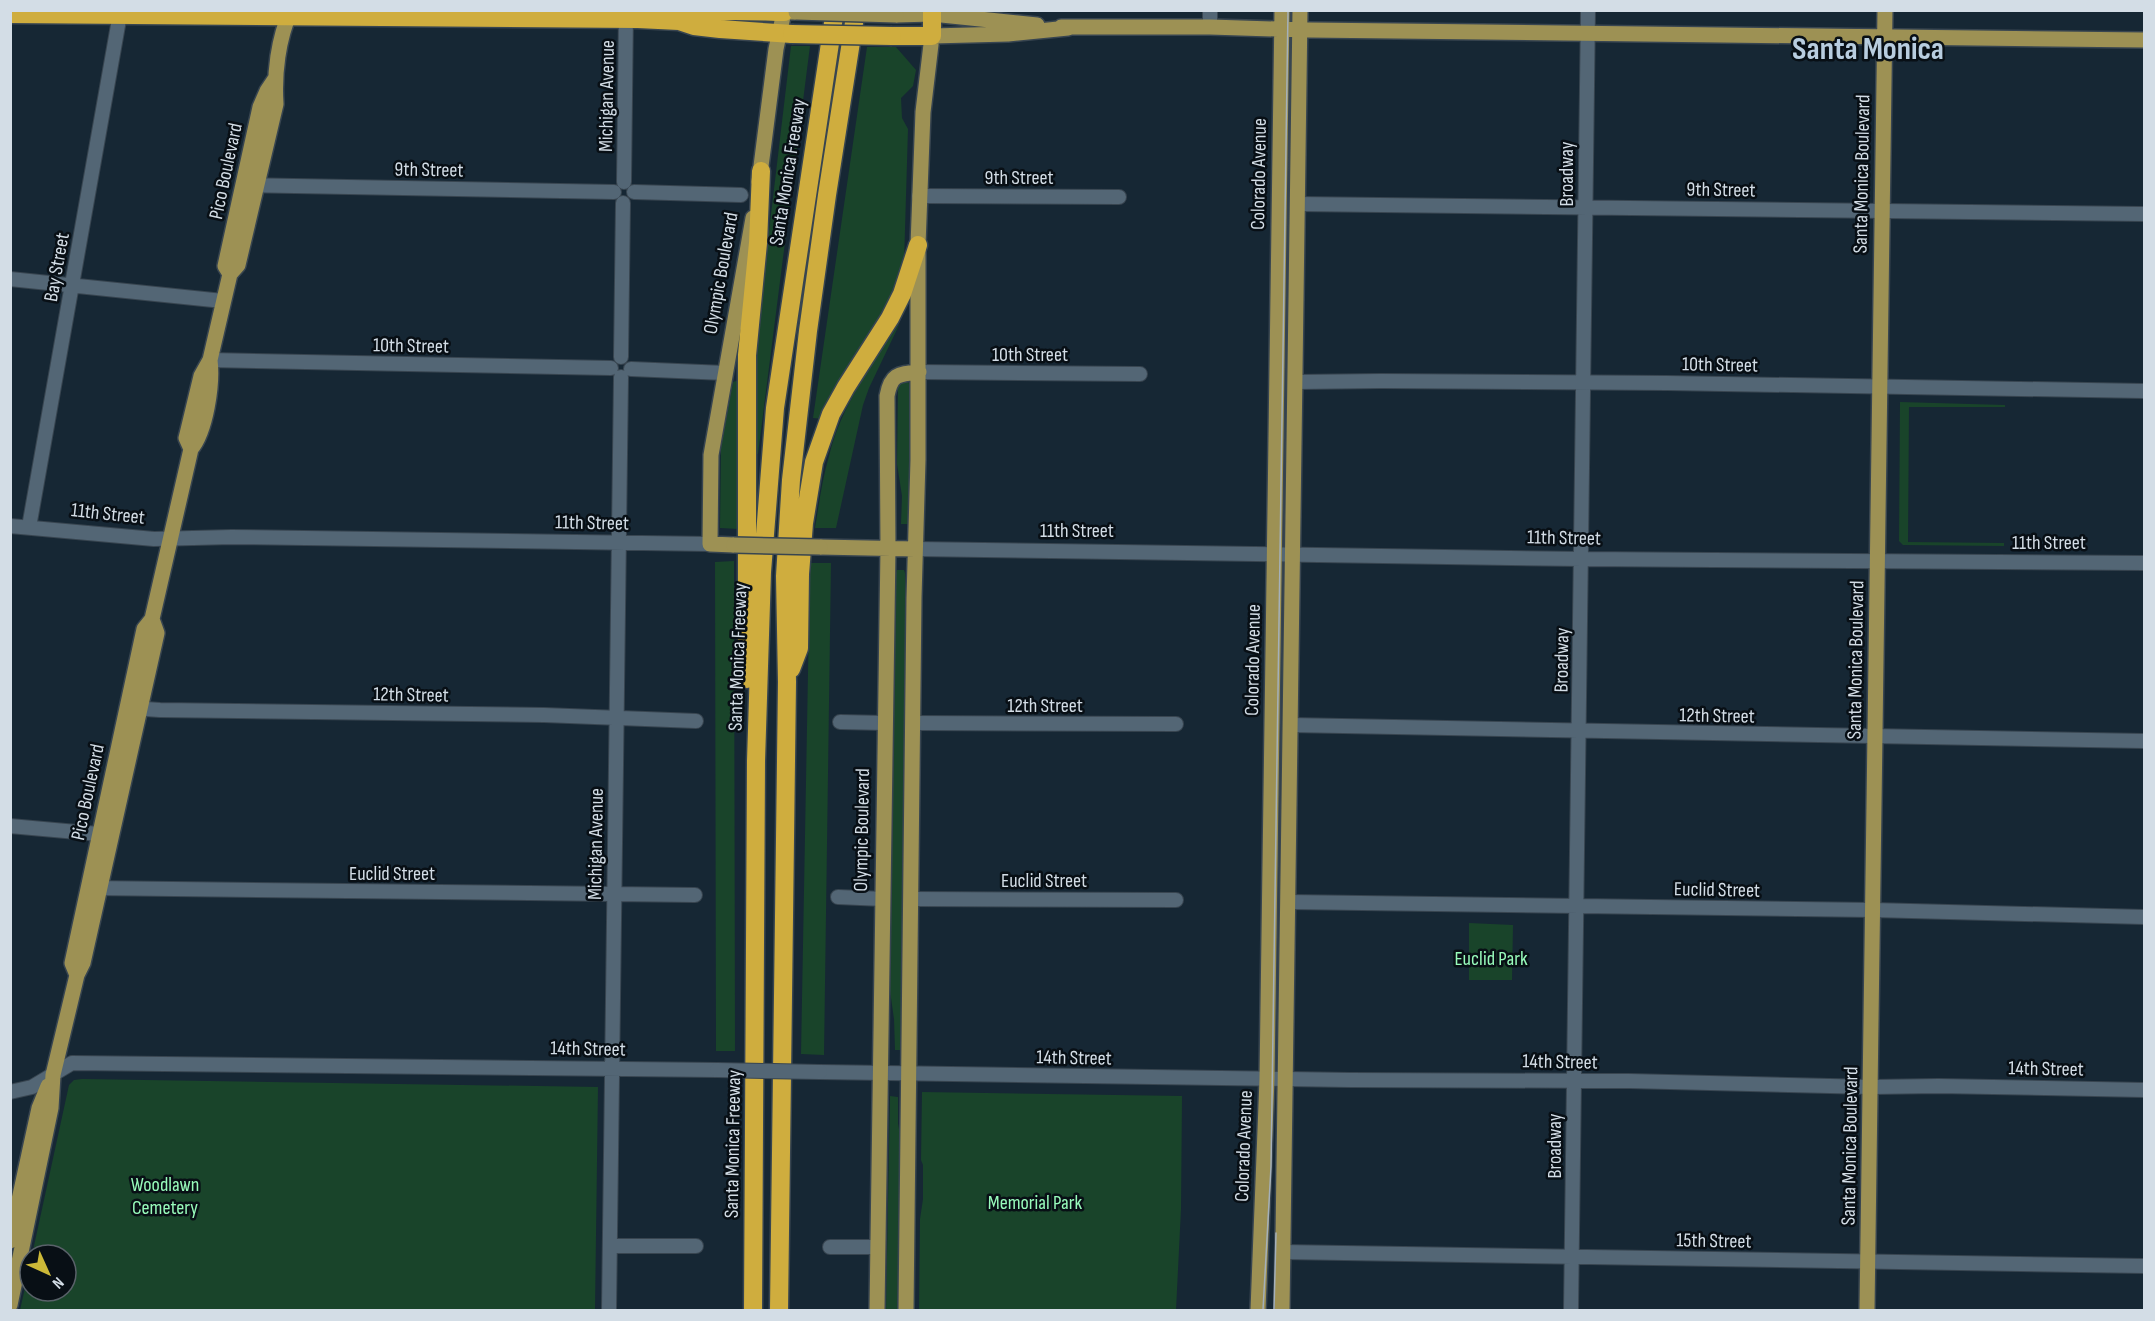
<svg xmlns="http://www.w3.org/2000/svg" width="2155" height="1321" font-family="'Sofia Sans Condensed',sans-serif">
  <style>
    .green { fill: #19442a }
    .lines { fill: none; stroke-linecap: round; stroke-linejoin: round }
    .minor-casing { stroke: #384550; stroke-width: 16 }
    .major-casing { stroke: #384550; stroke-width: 18 }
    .highway-casing { stroke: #384550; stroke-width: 21 }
    .minor { stroke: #536675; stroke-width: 14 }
    .major { stroke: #9d9154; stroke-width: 15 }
    .highway { stroke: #cfad3e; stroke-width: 18 }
    .tram { stroke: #a4b0ba; stroke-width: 1.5 }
    .minor-bridge-casing { stroke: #384550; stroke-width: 16; stroke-linecap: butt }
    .major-bridge-casing { stroke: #384550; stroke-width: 18; stroke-linecap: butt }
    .highway-bridge-casing { stroke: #384550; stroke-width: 21; stroke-linecap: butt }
    .minor-bridge { stroke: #536675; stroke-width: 14 }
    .major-bridge { stroke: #9d9154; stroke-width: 15 }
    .highway-bridge { stroke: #cfad3e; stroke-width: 18 }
    .labels { text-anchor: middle; stroke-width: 5; stroke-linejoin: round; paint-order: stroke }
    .street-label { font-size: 20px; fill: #d3dde6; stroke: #080f15 }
    .park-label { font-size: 20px; fill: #98fcbb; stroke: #080f15 }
    .town-label { font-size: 32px; font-weight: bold; fill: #b8cddf; stroke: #080f15 }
  </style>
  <rect width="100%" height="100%" fill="#162734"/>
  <path class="green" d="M791 46H810L758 454 753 453 757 332Z
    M867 47H896L916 70 913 86 901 98 902 118 908 129 904 263 901 282 824 419 813 418Z
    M900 323 869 388 863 405 836 528H815C819 504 822 480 829 456 841 407 871 364 900 323Z
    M739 380V529L720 528 721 447 733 382Z
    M902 382H907L912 385 913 388 909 524H901L902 496 897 464 898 386Z
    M1900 402 2005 405V407H1909L1908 542 2004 543V546L1903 545 1899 541Z
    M734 561 735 1051H716L715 562Z
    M810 563H831L824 1055 801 1054Z
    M897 570H904L905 573 906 602 909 626 902 1050H895L894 1019 890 991 896 573Z
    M1469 923 1513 925 1512 980H1469Z
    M82 1079 598 1087 595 1310H20L30 1266V1291H66V1255H32L69 1085 74 1080Z
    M922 1092 1182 1096 1181 1209 1176 1310H919L920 1219 923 1199V1165L921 1160Z
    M890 1096 898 1097V1123L902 1148 900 1310H886Z"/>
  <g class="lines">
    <defs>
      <path id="minor" d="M1210 10V27
        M624 182 626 11
        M247 185 614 192
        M634 192 741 195
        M919 196 1119 197
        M1297 204 2144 214
        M10 279 223 301
        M621 357 623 203
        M210 360 611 368
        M631 369 725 373
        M919 372 1140 374
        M1295 382 1381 381 1667 383 2144 391
        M10 526 154 539 232 537 710 544
        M29 527 120 14
        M915 549 1582 559 2144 563
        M131 708 160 710 544 715 696 721
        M840 722 885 723
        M913 723 1176 724
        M1290 725C1575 732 1860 735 2144 741
        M10 826 110 835
        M91 888 695 895
        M838 897 883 899
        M911 899 1176 900
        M1288 902 1873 910 2144 917
        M820 1072 1350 1080 1629 1081 1871 1087 1938 1086 2144 1090
        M10 1092 32 1087 72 1063 717 1070
        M610 1246H696
        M830 1247H878
        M1283 1252 2144 1266
        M609 1310 621 377
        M1571 1310 1588 10"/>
      <path id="major" d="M896 15 932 14 1037 25
        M1061 27H1210L1309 30 2144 40
        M759 182 776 49 784 12H795
        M230 274 225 266 260 107 267 91 275 79
        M191 449 186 438 187 434 201 376 210 360 230 274 238 265 276 104C274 74 278 39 291 10
        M734 545 710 544 711 455 753 218
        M820 547 915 549
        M77 975 72 963 144 629 152 619 191 449C206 431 213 384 210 360
        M10 1241 39 1108 48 1086
        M10 1305 51 1108 53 1075 77 975 83 963 157 633 152 619
        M877 1310 888 548 887 396C891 374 898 374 919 372
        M906 1310 914 598 918 460V245L923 112 932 36 1008 34 1068 28
        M1258 1310 1267 1079 1282 10
        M1282 1310 1300 10
        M1867 1310 1885 10"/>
      <path id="highway" d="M10 14 638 19 679 21 694 26 720 29 792 34
        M679 21C700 6 758 12 784 12L785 10
        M892 36H932V10
        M791 669 799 648 800 574 804 523 814 462 831 414 846 387 890 318 902 294 918 245
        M747 679V355L758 243 761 171
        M753 1310 756 761 762 572 775 408 835 10
        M779 1310 787 682 785 576 791 480 808 331 827 195 856 10"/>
    </defs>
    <use href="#minor" class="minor-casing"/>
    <use href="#major" class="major-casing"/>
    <use href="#highway" class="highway-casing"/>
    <use href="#minor" class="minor"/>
    <use href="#major" class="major"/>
    <use href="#highway" class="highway"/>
    <path class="tram" d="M1263 1310 1271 1167 1288 10
      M1274 1310 1276 1233"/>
    <defs>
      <path id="minor-bridge" d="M717 1070 820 1072"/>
      <path id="major-bridge" d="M796 12 896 15
        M734 545 820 547"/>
      <path id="highway-bridge" d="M792 34 892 36"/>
    </defs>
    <use href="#minor-bridge" class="minor-bridge-casing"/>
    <use href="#major-bridge" class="major-bridge-casing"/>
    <use href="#highway-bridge" class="highway-bridge-casing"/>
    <use href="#minor-bridge" class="minor-bridge"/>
    <use href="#major-bridge" class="major-bridge"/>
    <use href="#highway-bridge" class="highway-bridge"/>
  </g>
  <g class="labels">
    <g class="street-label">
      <text transform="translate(606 96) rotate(-89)" y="7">Michigan Avenue</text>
      <text transform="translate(429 169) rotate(1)" y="7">9th Street</text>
      <text transform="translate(225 171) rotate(-78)" y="7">Pico Boulevard</text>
      <text transform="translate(787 172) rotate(-81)" y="7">Santa Monica Freeway</text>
      <text transform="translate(1258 174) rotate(-89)" y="7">Colorado Avenue</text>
      <text transform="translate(1566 174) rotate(-90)" y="7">Broadway</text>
      <text transform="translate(1861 174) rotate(-89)" y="7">Santa Monica Boulevard</text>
      <text x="1019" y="184">9th Street</text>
      <text transform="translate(1721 189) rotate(1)" y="7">9th Street</text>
      <text transform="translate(56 267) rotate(-80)" y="7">Bay Street</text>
      <text transform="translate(720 273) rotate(-80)" y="7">Olympic Boulevard</text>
      <text transform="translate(411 345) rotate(1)" y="7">10th Street</text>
      <text x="1030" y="361">10th Street</text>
      <text transform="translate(1720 364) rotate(1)" y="7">10th Street</text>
      <text transform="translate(108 513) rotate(6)" y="7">11th Street</text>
      <text transform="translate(592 522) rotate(1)" y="7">11th Street</text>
      <text x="1077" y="537">11th Street</text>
      <text transform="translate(1564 537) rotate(1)" y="7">11th Street</text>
      <text x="2049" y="549">11th Street</text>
      <text transform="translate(737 657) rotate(-88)" y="7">Santa Monica Freeway</text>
      <text transform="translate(1252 660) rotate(-89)" y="7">Colorado Avenue</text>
      <text transform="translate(1561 660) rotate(-89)" y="7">Broadway</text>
      <text transform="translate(1855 660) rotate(-89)" y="7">Santa Monica Boulevard</text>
      <text transform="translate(411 694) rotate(1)" y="7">12th Street</text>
      <text x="1045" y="712">12th Street</text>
      <text transform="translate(1717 715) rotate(1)" y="7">12th Street</text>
      <text transform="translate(87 792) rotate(-78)" y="7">Pico Boulevard</text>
      <text transform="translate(861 830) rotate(-89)" y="7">Olympic Boulevard</text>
      <text transform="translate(595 844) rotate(-89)" y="7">Michigan Avenue</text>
      <text x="392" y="880">Euclid Street</text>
      <text x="1044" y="887">Euclid Street</text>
      <text transform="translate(1717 889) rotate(1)" y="7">Euclid Street</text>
      <text transform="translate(588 1048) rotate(1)" y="7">14th Street</text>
      <text transform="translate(1074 1057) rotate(1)" y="7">14th Street</text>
      <text transform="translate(1560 1061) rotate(1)" y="7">14th Street</text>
      <text transform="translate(2046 1068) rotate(1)" y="7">14th Street</text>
      <text transform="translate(732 1144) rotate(-89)" y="7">Santa Monica Freeway</text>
      <text transform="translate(1243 1146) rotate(-88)" y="7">Colorado Avenue</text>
      <text transform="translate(1554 1146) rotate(-90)" y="7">Broadway</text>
      <text transform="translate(1849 1146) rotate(-89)" y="7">Santa Monica Boulevard</text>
      <text transform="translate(1714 1240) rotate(1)" y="7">15th Street</text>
    </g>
    <g class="park-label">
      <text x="1491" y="965">Euclid Park</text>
      <text x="165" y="1191">Woodlawn<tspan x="165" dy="23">Cemetery</tspan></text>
      <text x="1035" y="1209">Memorial Park</text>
    </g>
    <g class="town-label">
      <text x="1868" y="59">Santa Monica</text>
    </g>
  </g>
  <rect width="2155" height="1321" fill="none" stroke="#d3dde6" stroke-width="24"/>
  <g transform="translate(48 1273) rotate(135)"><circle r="28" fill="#080f15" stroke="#596169" stroke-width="1.5"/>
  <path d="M0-4.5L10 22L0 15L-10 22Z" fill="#ccb938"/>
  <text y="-9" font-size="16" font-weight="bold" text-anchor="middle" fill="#d3dde6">N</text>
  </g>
</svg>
